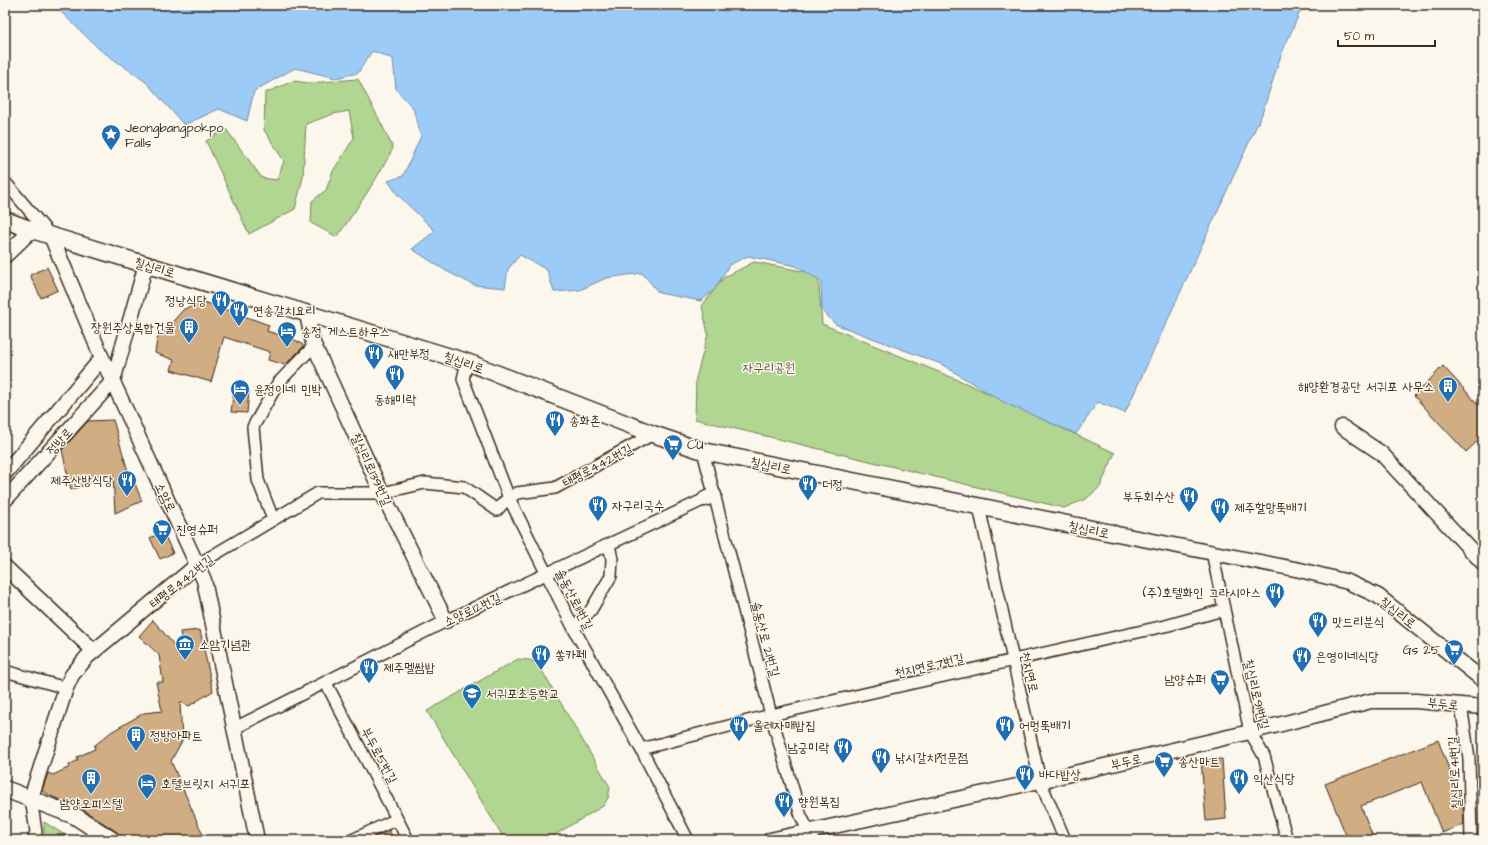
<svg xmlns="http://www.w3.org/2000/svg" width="1488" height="845" font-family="'Architects Daughter','Poor Story',sans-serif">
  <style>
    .green { fill: #b1d691; stroke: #768058 }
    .water { fill: #9ccbf7; stroke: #758ba0 }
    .building { fill: #d1ad83; stroke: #3b2a1e }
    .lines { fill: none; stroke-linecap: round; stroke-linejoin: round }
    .minor-casing { stroke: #3b2a1e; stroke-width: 14 }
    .tertiary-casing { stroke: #3b2a1e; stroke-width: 17 }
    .secondary-casing { stroke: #3b2a1e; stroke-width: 19 }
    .minor { stroke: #fbf7ec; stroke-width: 11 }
    .tertiary { stroke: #fbf7ec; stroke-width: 14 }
    .secondary { stroke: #fbf7ec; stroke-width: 16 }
    .labels { text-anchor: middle; stroke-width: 3; stroke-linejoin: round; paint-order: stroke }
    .poi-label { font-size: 13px; fill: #3b2a1e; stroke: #fbf7ec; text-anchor: start }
    .street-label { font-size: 13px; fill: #3b2a1e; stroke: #fbf7ec }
    .park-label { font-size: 13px; fill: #58553b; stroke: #fbf7ec }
  </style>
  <rect width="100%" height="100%" fill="#fbf7ec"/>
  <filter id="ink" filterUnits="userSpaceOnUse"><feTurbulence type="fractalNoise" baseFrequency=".025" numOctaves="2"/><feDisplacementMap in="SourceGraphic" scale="8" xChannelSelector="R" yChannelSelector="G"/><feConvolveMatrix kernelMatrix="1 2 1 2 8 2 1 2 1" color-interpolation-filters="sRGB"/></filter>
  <g filter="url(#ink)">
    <path class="green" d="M358 79 379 119 393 148C377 180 357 208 337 237L311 223 312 201 326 190 333 171 354 138 349 111 333 114 306 124 303 177 295 209 249 234 206 141 226 129 262 178 277 180 284 161 264 130 265 93 293 81 309 83Z
      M754 262 818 274 822 324 968 384 1115 453 1100 487 1086 499 1064 508 695 419 696 378 708 334 702 306 723 278Z
      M518 659 530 660 538 664 610 787 608 798 603 806 546 840H505L427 711Z
      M44 822 73 840H44Z"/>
    <path class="water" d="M54 5H1303L1281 55 1262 114 1125 413 1098 402 1076 434 1005 403 941 364 835 324 822 310 821 281 796 266 748 256 729 265 715 289 701 301 659 293 642 273 606 278 580 290 554 292 547 270 520 255 508 269 505 288 474 285 446 271 412 249 435 231 397 194 388 181 403 176 421 136 413 108 396 89 393 59 372 51 358 73 336 78 295 68 254 91 247 121 219 109 184 125 146 82 99 49Z"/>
    <path class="building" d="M47 267 58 290 41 298 30 275Z
      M204 302 269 325 267 331 295 340 303 345V347L285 365 268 360 270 352 224 337 211 382 171 370 174 360 155 353 157 339 184 309Z
      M1443 366 1483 410V436L1466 452 1414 396Z
      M234 389 249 391 247 413 231 412Z
      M113 420 132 485 135 484 142 501 115 513 113 474 71 490 62 450 88 421Z
      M163 532 173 553 160 559 150 538Z
      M153 620 184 657 180 632 200 630 213 691 189 706 180 702 182 741 171 761 205 840H122L117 832 80 808 53 797 42 791 48 773 53 775 70 767 69 765 78 760 77 757 95 749 94 746 111 732 144 713 162 711 156 682H163L159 655 139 636Z
      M1438 740 1463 806 1464 824 1442 833 1422 782 1361 806 1374 840H1348L1325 784Z
      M1222 759 1226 819 1206 821 1201 760Z
      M389 830 394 840H369Z"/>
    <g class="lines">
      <defs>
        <path id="minor" d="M5 182 50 235
          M467 362 463 379 509 498 574 629 641 749 688 840
          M703 451 771 715 801 816 813 840
          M979 507 1040 781 1065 840
          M273 519 258 480 253 427 278 383 310 350 315 348
          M1212 552 1250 732 1264 756 1287 840
          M197 565 318 493H382L425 483 464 487 497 510 505 501 517 493 555 488 653 434
          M574 629 591 610 611 576 612 559 609 545
          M5 671 66 688
          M326 683 408 840
          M1461 705 1469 758 1471 840
          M233 729 446 621 705 499
          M641 749 771 715 1169 625 1223 610
          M31 798 36 832 33 840
          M352 840 397 819"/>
        <path id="tertiary" d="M51 236 102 358 204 580 257 840
          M5 256 32 230
          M307 314 313 343 382 493 446 621
          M1342 427 1381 453 1483 563
          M5 473 102 358
          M705 499 714 495
          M5 500 113 381 146 264
          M1112 533 1300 570 1348 582 1378 596 1483 680
          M5 567 94 651
          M31 798 66 688 72 675 87 657 197 565
          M770 840 1040 781 1250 732 1371 701H1416L1483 707"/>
        <path id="secondary" d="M5 220 32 230 467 362 653 434 703 451 1112 533
          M5 789 75 816 112 840"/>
      </defs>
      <use href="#minor" class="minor-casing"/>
      <use href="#tertiary" class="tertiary-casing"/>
      <use href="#secondary" class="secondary-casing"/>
      <use href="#minor" class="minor"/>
      <use href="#tertiary" class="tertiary"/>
      <use href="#secondary" class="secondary"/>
    </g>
  </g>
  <defs>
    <symbol id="sight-pin" viewBox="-11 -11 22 30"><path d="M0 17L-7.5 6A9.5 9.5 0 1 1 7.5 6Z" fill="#1f6fb2" stroke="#fbf7ec"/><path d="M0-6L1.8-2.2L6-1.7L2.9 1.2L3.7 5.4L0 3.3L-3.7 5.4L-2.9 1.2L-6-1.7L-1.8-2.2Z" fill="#fff"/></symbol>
    <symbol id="restaurant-pin" viewBox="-11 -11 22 30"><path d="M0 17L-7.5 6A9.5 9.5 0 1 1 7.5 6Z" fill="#1f6fb2" stroke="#fbf7ec"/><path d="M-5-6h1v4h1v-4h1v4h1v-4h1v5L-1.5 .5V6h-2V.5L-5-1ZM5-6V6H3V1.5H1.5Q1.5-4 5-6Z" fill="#fff"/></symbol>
    <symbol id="building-pin" viewBox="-11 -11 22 30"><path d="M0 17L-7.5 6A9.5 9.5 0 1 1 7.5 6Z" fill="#1f6fb2" stroke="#fbf7ec"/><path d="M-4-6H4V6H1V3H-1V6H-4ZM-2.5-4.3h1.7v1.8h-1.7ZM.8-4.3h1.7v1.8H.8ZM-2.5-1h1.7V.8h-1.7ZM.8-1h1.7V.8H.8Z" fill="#fff"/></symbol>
    <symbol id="hotel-pin" viewBox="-11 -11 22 30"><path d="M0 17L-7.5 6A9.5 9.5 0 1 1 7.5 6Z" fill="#1f6fb2" stroke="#fbf7ec"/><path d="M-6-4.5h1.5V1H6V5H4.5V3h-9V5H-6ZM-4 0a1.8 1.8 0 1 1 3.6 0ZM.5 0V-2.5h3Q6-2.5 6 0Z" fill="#fff"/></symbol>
    <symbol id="supermarket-pin" viewBox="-11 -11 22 30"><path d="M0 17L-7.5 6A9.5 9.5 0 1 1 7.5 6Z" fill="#1f6fb2" stroke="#fbf7ec"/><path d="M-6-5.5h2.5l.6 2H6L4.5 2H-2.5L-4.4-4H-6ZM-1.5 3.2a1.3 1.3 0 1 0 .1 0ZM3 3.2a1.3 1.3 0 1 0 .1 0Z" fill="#fff"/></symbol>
    <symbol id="museum-pin" viewBox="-11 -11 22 30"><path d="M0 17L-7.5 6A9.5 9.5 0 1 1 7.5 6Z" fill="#1f6fb2" stroke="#fbf7ec"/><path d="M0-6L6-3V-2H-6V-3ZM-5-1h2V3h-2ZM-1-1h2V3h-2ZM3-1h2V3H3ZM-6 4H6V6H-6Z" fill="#fff"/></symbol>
    <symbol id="school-pin" viewBox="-11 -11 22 30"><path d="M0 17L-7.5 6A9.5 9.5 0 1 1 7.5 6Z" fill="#1f6fb2" stroke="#fbf7ec"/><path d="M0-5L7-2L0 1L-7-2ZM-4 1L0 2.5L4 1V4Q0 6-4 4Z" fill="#fff"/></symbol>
  </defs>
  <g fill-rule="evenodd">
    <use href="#sight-pin" x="100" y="123" width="22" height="30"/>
    <use href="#restaurant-pin" x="210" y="289" width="22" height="30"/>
    <use href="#restaurant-pin" x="228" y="299" width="22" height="30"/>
    <use href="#building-pin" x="178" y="316" width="22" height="30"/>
    <use href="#hotel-pin" x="276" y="320" width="22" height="30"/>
    <use href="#restaurant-pin" x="363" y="342" width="22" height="30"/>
    <use href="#restaurant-pin" x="384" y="363" width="22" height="30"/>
    <use href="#building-pin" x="1437" y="375" width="22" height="30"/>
    <use href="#hotel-pin" x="229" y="378" width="22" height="30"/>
    <use href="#restaurant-pin" x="544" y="409" width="22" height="30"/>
    <use href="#supermarket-pin" x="662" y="433" width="22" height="30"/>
    <use href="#restaurant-pin" x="116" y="469" width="22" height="30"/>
    <use href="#restaurant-pin" x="797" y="473" width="22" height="30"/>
    <use href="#restaurant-pin" x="1178" y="485" width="22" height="30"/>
    <use href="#restaurant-pin" x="587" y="494" width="22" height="30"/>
    <use href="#restaurant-pin" x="1209" y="496" width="22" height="30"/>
    <use href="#supermarket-pin" x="151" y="518" width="22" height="30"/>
    <use href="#restaurant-pin" x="1264" y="581" width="22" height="30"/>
    <use href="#restaurant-pin" x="1307" y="610" width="22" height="30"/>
    <use href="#museum-pin" x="174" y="633" width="22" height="30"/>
    <use href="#supermarket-pin" x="1443" y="638" width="22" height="30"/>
    <use href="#restaurant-pin" x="530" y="643" width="22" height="30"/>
    <use href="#restaurant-pin" x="1291" y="645" width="22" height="30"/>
    <use href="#restaurant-pin" x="358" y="656" width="22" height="30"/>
    <use href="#supermarket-pin" x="1209" y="668" width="22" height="30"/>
    <use href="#school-pin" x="461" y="682" width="22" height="30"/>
    <use href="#restaurant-pin" x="728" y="714" width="22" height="30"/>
    <use href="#restaurant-pin" x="994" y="714" width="22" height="30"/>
    <use href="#building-pin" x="125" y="724" width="22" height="30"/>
    <use href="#restaurant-pin" x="832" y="736" width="22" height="30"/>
    <use href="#restaurant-pin" x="870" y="746" width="22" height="30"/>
    <use href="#supermarket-pin" x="1153" y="750" width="22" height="30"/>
    <use href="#restaurant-pin" x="1014" y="763" width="22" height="30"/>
    <use href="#building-pin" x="80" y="767" width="22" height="30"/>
    <use href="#restaurant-pin" x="1228" y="767" width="22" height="30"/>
    <use href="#hotel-pin" x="136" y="772" width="22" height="30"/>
    <use href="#restaurant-pin" x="773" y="790" width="22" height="30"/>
  </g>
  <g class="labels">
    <g class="poi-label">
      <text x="125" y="132">Jeongbangpokpo<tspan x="125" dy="15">Falls</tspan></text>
      <text x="207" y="305" text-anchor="end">정낭식당</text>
      <text x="253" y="315">연송갈치요리</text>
      <text x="175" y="332" text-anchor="end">장원주상복합건물</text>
      <text x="301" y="336">송정 게스트하우스</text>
      <text x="388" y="358">새만부정</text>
      <text x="1434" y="391" text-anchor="end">해양환경공단 서귀포 사무소</text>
      <text x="254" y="394">윤정이네 민박</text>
      <text x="395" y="404" text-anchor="middle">동해미락</text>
      <text x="569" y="425">송화촌</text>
      <text x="687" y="449">CU</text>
      <text x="113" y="485" text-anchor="end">제주산방식당</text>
      <text x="822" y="489">더정</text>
      <text x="1175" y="501" text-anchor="end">부두회수산</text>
      <text x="612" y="510">자구리국수</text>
      <text x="1234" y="512">제주할망뚝배기</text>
      <text x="176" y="534">진영슈퍼</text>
      <text x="1261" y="597" text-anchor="end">(주)호텔화인 그라시아스</text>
      <text x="1332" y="626">맛드리분식</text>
      <text x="199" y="649">소암기념관</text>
      <text x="1440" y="654" text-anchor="end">Gs 25</text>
      <text x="555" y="659">쏭카페</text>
      <text x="1316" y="661">은영이네식당</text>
      <text x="383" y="672">제주멜쌈밥</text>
      <text x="1206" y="684" text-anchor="end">남양슈퍼</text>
      <text x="486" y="698">서귀포초등학교</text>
      <text x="753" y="730">올레자매밥집</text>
      <text x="1019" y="730">어멍뚝배기</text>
      <text x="150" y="740">정방아파트</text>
      <text x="829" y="752" text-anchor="end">남궁미락</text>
      <text x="895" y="762">낚시갈치전문점</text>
      <text x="1178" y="766">송산마트</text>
      <text x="1039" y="779">바다밥상</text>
      <text x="1253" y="783">익산식당</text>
      <text x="161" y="788">호텔브릿지 서귀포</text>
      <text x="798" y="806">향원복집</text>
      <text x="91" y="808" text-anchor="middle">남양오피스텔</text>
    </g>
    <g class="street-label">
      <text transform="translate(155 267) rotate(17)" y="5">칠십리로</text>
      <text transform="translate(464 362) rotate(19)" y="5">칠십리로</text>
      <text transform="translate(59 441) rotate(-48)" y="5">정방로</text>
      <text transform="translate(597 465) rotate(-28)" y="5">태평로442번길</text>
      <text transform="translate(771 465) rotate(11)" y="5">칠십리로</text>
      <text transform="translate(372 469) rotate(65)" y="5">칠십리로139번길</text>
      <text transform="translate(166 497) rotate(65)" y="5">소암로</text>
      <text transform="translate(1089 529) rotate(11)" y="5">칠십리로</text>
      <text transform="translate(181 581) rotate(-38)" y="5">태평로442번길</text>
      <text transform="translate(575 599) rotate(63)" y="5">솔동산로11번길</text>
      <text transform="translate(472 609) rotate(-25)" y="5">소양로12번길</text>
      <text transform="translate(1398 612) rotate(38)" y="5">칠십리로</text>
      <text transform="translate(766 639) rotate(75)" y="5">솔동산로 21번길</text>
      <text transform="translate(929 665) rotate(-13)" y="5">천지연로7번길</text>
      <text transform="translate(1030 672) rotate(77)" y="5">천지연로</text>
      <text transform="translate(1257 694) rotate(76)" y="5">칠십리로91번길</text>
      <text transform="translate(1443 703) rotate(6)" y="5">부두로</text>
      <text transform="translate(380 755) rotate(62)" y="5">부두로5번길</text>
      <text transform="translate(1126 761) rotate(-13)" y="5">부두로</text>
      <text transform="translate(1454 773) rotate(-93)" y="5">칠십리로41번길</text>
    </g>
    <g class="park-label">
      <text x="769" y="372">자구리공원</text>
    </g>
  </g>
  <rect width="1488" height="845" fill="none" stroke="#fbf7ec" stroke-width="20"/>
  <rect x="10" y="10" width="1468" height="825" fill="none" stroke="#3b2a1e" stroke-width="1.5" filter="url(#ink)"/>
  <path d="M1338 40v6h97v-6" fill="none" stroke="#3b2a1e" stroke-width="2"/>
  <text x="1344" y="40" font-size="12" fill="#3b2a1e" stroke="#fbf7ec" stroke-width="3" paint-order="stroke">50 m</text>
</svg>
